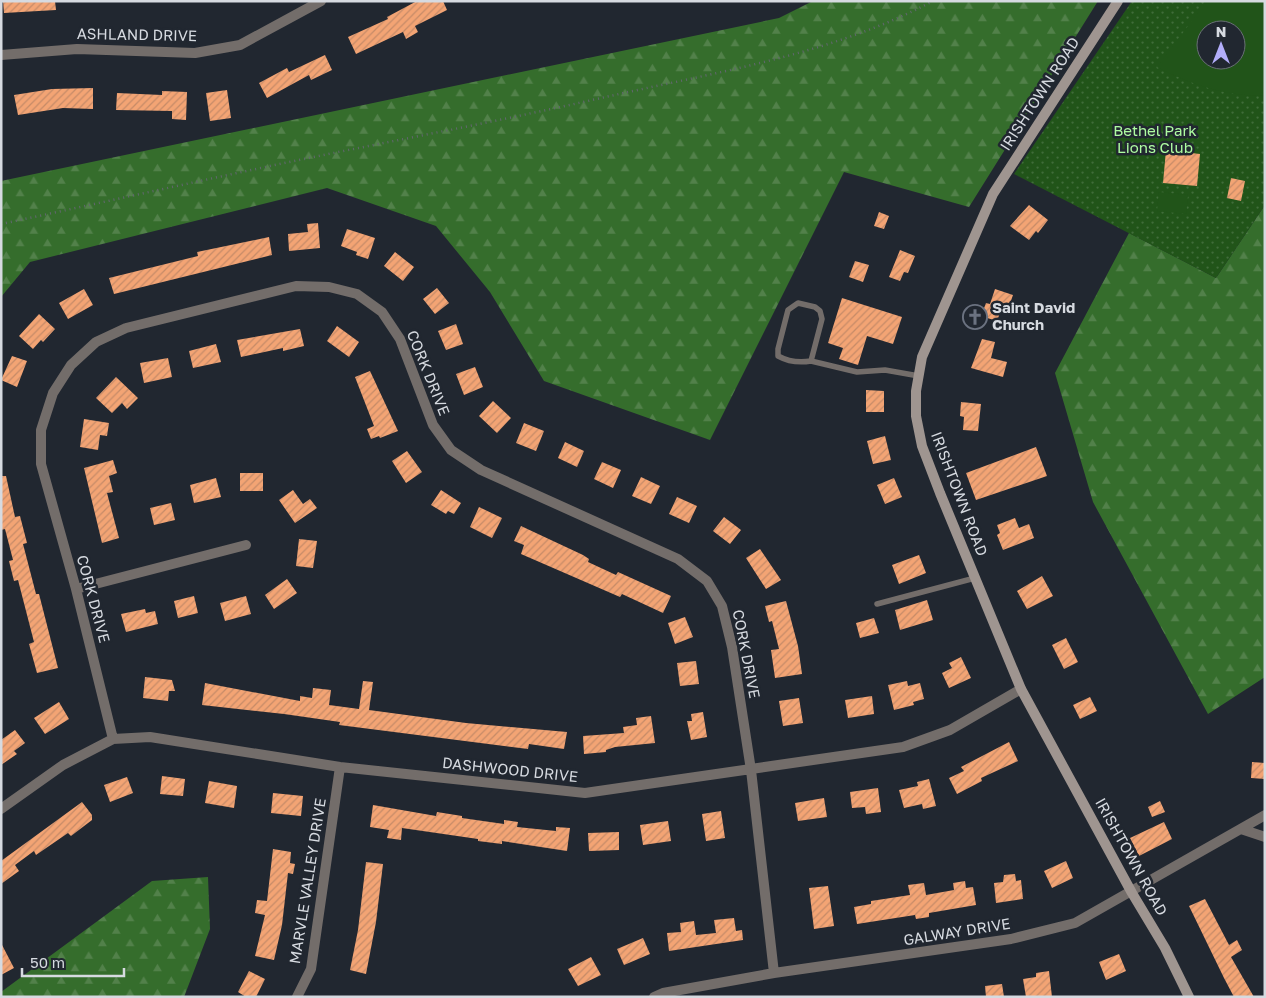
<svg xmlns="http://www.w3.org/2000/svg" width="1266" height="998" font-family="'Golos Text',sans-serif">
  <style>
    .forest { fill: url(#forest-firs) }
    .park { fill: url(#park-dots); fill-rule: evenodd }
    .pitch { fill: #215419; fill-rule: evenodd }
    .building { fill: url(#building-hatch) }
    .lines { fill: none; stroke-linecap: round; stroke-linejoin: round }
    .path { stroke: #62676f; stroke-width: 2.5; stroke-dasharray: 1 4; stroke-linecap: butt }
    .lane { stroke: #736d6a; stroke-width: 5.5 }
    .street { stroke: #736d6a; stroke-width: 10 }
    .secondary { stroke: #9f9590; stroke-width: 10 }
    .labels { text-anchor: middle; stroke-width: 5; stroke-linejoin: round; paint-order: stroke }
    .street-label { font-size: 15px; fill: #d6dae0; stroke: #212730 }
    .park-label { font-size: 15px; fill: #aefca1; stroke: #212730 }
    .poi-label { font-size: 15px; font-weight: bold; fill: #d6dae0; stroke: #212730; text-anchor: start }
  </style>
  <defs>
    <pattern id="forest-firs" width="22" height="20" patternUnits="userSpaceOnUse" patternTransform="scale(1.25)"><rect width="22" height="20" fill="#356d2c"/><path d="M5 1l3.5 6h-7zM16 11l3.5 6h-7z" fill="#52814a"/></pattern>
    <pattern id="park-dots" width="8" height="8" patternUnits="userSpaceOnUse" patternTransform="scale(1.25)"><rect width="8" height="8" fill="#215419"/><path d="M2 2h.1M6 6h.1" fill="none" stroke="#406c3a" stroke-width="1.8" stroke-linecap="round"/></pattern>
    <pattern id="building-hatch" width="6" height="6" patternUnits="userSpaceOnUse" patternTransform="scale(1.25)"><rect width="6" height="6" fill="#f3a474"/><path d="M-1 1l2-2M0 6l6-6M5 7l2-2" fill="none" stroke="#c68b68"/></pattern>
  </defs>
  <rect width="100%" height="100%" fill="#212730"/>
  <path class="forest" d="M813 1H1098L969 207 844 172 710 440 544 381 490 292 436 226 327 188 30 262 1 297V181L779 18Z
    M1265 205V677L1208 714 1093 502 1055 373 1129 233 1216 278Z
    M208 877 210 929 184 997H1V992L152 881Z"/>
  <path class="park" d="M1132 1H1265V205L1216 278 1014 174ZM1206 30H1236V60H1206Z"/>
  <path class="pitch" d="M1207 1H1265V96C1225 96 1192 85 1157 67ZM1206 30H1236V60H1206Z
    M1159 192 1188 195 1186 214 1157 211Z"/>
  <path class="building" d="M3 1H55L56 10 4 13Z
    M417 1H443L447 10 415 26 418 32 406 39 403 32 356 54 348 37 388 19 387 17Z
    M325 55 332 70 311 80 309 75 267 98 259 83 287 68 289 72Z
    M93 88V109L63 108 18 115 14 95 52 89Z
    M227 90 231 118 210 121 206 93Z
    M162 91 187 92 186 120 172 119V111L116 110 117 93 162 95Z
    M1166 150 1200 154 1197 186 1163 183Z
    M1231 178 1245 181 1241 201 1227 198Z
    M1029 205 1048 220 1038 233 1036 231 1029 240 1010 226Z
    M879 212 889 216 884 229 874 226Z
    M318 223 320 248 289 251 288 234 308 232 307 224Z
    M347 229 375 238 368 259 356 255 357 252 341 246Z
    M269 237 272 255 114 294 109 278 198 256 197 252Z
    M900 250 915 256 908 273 904 272 900 281 889 277Z
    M395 252 414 267 403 281 384 266Z
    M855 261 869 265 863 282 849 277Z
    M437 288 449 303 435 314 423 299Z
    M84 289 93 305 68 319 59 303Z
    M995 289 1013 295 1007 312 1001 310 997 321 981 316 986 303 990 304Z
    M842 298 902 317 893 344 867 336 858 365 839 359 843 348 828 343Z
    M39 314 55 329 43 342 41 340 33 349 19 336Z
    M456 324 463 344 446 350 438 331Z
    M337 326 359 342 349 357 327 341Z
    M300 329 304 346 283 351V348L241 357 237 340Z
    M982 339 995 342 991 358 1007 362 1003 377 971 368Z
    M216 344 221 362 193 368 189 351Z
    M12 356 27 361 17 387 1 380Z
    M168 358 172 377 144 383 140 363Z
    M475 367 483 387 464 395 456 374Z
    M370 371 398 431 380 438 379 436 371 439 367 429 374 426 355 377Z
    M116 377 138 398 127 409 122 403 112 413 96 398Z
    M866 390 884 391V412H866Z
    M493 401 511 418 497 433 479 416Z
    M961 402 981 404 978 431 963 430 964 417 960 416Z
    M84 419 109 423 107 436 100 435 98 450 80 447Z
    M524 423 544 431 536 451 516 443Z
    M885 436 891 460 873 464 867 441Z
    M565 442 584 451 577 467 558 458Z
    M1036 447 1047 476 976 500 966 473Z
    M407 451 422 472 406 483 392 461Z
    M113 460 117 473 109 476 113 492 107 493 119 538 102 543 84 468Z
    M602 462 621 470 613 488 594 479Z
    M240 473H263V491H240Z
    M1 476H6L15 517 20 516 27 543 23 544 36 594H39L58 668 37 673 29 644 34 642 18 580 14 581 9 561 13 560 5 529 1 530Z
    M641 477 660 486 651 504 632 496Z
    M216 478 221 497 194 503 190 485Z
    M894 478 902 497 885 504 877 485Z
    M293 490 303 504 310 499 317 508 295 523 279 500Z
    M441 490 461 503 454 514 448 511 446 514 431 505Z
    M677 497 697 506 689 523 669 514Z
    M171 503 175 520 154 525 150 508Z
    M479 507 502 518 492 538 470 527Z
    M724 517 741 530 730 544 713 531Z
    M1015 518 1019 528 1029 524 1034 538 1003 550 997 535 1000 533 997 525Z
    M521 526 583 555 589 559 588 562 616 575 618 572 671 596 663 613 622 594 620 597 521 554 524 545 514 541Z
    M299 539 317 541 313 568 296 566Z
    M760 549 781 580 766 589 746 558Z
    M919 555 926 573 899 584 892 565Z
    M1042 576 1053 596 1027 609 1017 591Z
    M287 579 297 593 274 609 265 595Z
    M194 596 198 613 178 618 174 601Z
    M246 596 251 614 225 621 220 603Z
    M927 600 933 620 900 630 895 610Z
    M786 601 798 646 802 674 775 678 771 650 779 649 772 621 769 622 765 606Z
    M145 609 146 613 155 611 158 624 126 632 121 614Z
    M685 617 693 637 675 644 668 623Z
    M874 618 879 633 860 638 856 623Z
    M1066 638 1078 662 1064 669 1052 645Z
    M961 657 971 678 949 688 942 673 952 668 949 663Z
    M696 661 699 684 680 686 677 663Z
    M145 677 172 680 175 691H169L168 701 143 698Z
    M363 681 373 682 369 710 466 723 567 732 564 749 529 744 528 749 339 725 340 722 284 714 202 705 205 683 300 701V696L312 698 313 688 331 690 329 705 359 709Z
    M907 681 908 686 920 683 924 699 913 702 914 705 894 710 888 685Z
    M872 696 874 714 848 718 845 700Z
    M1090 697 1097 711 1080 719 1073 705Z
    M799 698 803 723 783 726 779 701Z
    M59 702 69 719 45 734 34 718Z
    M703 712 707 737 691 740 687 721H692L691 714Z
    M651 716 655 743 615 747 606 750V752L584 754 583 736 624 733 623 727 637 725 636 718Z
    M15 730 25 743 14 751 17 754 1 765V740Z
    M1009 742 1018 761 981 778 982 781 957 794 949 778 964 771 961 767Z
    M1252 762 1265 763V779L1251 778Z
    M162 776 185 779 183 796 160 794Z
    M127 777 133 793 110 802 104 785Z
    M929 779 936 806 923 809 922 804 904 808 899 790 918 786 917 782Z
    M209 781 237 786 234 808 205 803Z
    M878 788 881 812 866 814 865 807 852 808 850 792Z
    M273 793 303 796 301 816 271 813Z
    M824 798 827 817 798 821 795 803Z
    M1160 801 1165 812 1152 817 1148 807Z
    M82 802 92 815V820L71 836 68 833 36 855 34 851 15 865 19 871 1 884V861Z
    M373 805 436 816 437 812 462 816V818L504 824V820L518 822 517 827 556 831V827L570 828 567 851 502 841V844L478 841V839L402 828 401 840 387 838 389 830 370 827Z
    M721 811 725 838 706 841 702 814Z
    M668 821 671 841 643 845 640 825Z
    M1164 822 1172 839 1139 856 1130 838Z
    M619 832V850L589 851 588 833Z
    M273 849 291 852 290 863 295 864 293 874 288 873 282 925 274 960 255 956 265 915 255 913 257 900 267 901Z
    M1066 861 1073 878 1052 888 1044 871Z
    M366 862 383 864 376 922 366 974 350 970 358 930Z
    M1015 874 1016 881 1021 880 1023 899 996 903 994 883 1003 882 1004 875Z
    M965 881 966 888 973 887 976 905 929 913V917L916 919 915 915 857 924 854 907 871 904V901L910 895 908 885 924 883 926 895 954 890 953 883Z
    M828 886 834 926 814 929 809 888Z
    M1205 899 1229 945 1237 940 1242 950 1231 957 1254 997H1234L1224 978 1189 906Z
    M734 918 736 931 742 930 743 940 669 951 667 933 681 932 680 923 694 921 696 935 716 933 714 920Z
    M643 938 650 954 624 965 617 949Z
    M1 943 14 968 1 975Z
    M1119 954 1126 971 1106 980 1099 962Z
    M591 957 601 975 578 986 568 969Z
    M249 971 265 979 256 997H246L238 992Z
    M1049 971 1052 997H1026L1023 979 1036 977V973Z
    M1002 984 1004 997H986L985 986Z"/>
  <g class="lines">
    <path class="path" d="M1 224C91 205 180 185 270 166 380 143 491 123 601 98 712 73 831 55 933 1"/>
    <path class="lane" d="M811 361C799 363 789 362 778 356V349L788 310 798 303 815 307 820 311 822 319 811 361 857 372 885 370 919 376
      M877 604 975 578"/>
    <path class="street" d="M1 55 77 49 195 53 240 45 321 1
      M76 589 246 545
      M113 739 76 589 41 464V430L53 393 71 365 96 342 126 328 296 286 329 287 357 294 382 312 400 339 433 425 451 450 481 470 678 559 707 581 722 606 732 647 751 770 774 973
      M1 809 63 765 113 739 150 737 340 767 585 793 903 747 950 730 1021 689
      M1241 829 1265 837
      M297 997 311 969 340 767
      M654 997 663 993 774 973 1011 939 1075 923 1265 815"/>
    <path class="secondary" d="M1118 1 993 194 922 357 916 391V416L922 446 940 493 1021 689 1132 893 1165 948 1189 997"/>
  </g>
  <defs>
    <symbol id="church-ring" viewBox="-11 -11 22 22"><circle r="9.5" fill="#212730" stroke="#6b7280" stroke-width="1.5"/><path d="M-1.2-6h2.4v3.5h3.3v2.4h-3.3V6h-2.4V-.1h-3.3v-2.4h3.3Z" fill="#6b7280"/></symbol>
  </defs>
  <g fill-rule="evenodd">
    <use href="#church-ring" x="961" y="303" width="28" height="28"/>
  </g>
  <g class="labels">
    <g class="street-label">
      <text transform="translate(137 35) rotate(1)" y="5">ASHLAND DRIVE</text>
      <text transform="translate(1040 94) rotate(-57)" y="5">IRISHTOWN ROAD</text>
      <text transform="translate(428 373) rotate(68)" y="5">CORK DRIVE</text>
      <text transform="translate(959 494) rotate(69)" y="5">IRISHTOWN ROAD</text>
      <text transform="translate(93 599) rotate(75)" y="5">CORK DRIVE</text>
      <text transform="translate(746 654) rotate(79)" y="5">CORK DRIVE</text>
      <text transform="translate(510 770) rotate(6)" y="5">DASHWOOD DRIVE</text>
      <text transform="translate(1131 857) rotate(61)" y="5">IRISHTOWN ROAD</text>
      <text transform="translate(308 881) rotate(-81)" y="5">MARVLE VALLEY DRIVE</text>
      <text transform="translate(957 932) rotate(-9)" y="5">GALWAY DRIVE</text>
    </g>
    <g class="park-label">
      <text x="1155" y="136">Bethel Park<tspan x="1155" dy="17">Lions Club</tspan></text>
    </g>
    <g class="poi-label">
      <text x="992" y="313">Saint David<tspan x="992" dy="17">Church</tspan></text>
    </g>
  </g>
  <rect width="1266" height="998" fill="none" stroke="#d6dae0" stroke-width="5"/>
  <g transform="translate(1221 45)"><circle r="24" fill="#212730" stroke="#696f76"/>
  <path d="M0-4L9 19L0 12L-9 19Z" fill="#b2adf9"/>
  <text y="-8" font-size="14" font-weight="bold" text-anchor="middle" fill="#d6dae0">N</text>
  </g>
  <path d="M22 968v8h102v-8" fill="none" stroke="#d6dae0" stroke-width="2.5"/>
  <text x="30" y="968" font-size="15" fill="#d6dae0" stroke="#212730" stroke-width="4" paint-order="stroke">50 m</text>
</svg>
